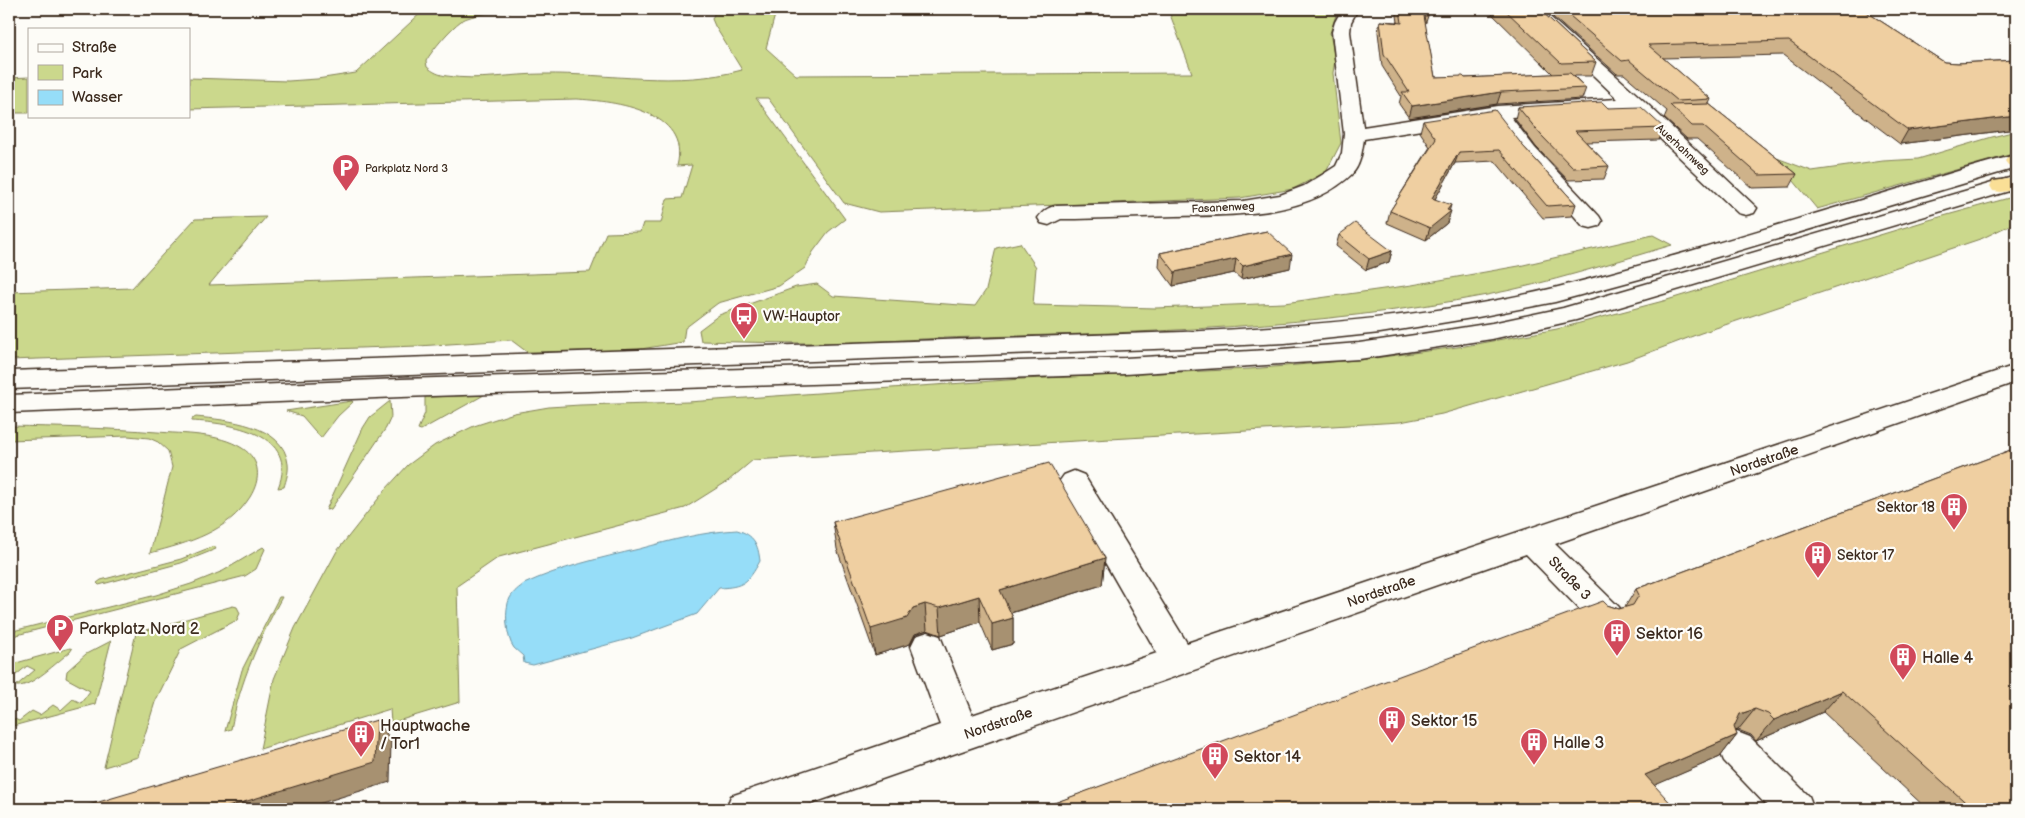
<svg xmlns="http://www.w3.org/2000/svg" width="2025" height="818" font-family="'Balsamiq Sans',sans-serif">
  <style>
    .green { fill: #cbd88c; stroke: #838155 }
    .water { fill: #96ddf8; stroke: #7295a1 }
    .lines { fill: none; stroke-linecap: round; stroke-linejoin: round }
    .minor-casing { stroke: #3b2a1e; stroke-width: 3 }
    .secondary-casing { stroke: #3b2a1e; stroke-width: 3 }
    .motorway-casing { stroke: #3b2a1e; stroke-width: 3 }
    .minor { fill: #fdfcf7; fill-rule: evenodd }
    .secondary { fill: #fdfcf7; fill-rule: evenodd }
    .motorway { fill: #fadf96; fill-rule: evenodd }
    .wall { fill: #ceb28a; stroke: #3b2a1e }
    .shaded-wall { fill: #a79171; stroke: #3b2a1e }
    .building { fill: #efcfa1; stroke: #3b2a1e }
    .labels { text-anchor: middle; stroke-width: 4.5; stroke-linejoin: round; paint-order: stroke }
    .far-street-label { font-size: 11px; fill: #3b2a1e; stroke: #fdfcf7 }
    .far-poi-label { font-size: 11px; fill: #3b2a1e; stroke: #fdfcf7; text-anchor: start }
    .poi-label { font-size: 14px; fill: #3b2a1e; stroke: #fdfcf7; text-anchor: start }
    .street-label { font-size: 14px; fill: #3b2a1e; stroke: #fdfcf7 }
    .near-poi-label { font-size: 16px; fill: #3b2a1e; stroke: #fdfcf7; text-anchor: start }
  </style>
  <rect width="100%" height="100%" fill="#fdfcf7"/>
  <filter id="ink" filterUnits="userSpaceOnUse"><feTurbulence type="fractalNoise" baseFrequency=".02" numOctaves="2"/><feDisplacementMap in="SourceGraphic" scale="10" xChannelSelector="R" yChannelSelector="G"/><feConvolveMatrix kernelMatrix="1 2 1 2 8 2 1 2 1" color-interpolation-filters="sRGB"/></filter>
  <g filter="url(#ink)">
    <path class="green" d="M425 9H595C566 10 483 7 461 21 450 29 433 49 426 61L427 67C433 72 439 75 447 76 478 81 512 74 543 74 609 73 677 88 742 70L715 26 712 19 716 9H929L775 15 766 48 796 75 1192 73 1168 9H1340L1337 12 1330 33 1335 60 1333 73 1341 143 1326 172 1293 189 1240 198 879 212 844 203 768 98H756L845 219 828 232 813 252 805 268 779 286 718 303 685 328 683 342 635 350 527 352 511 340 418 346 9 360V292L132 288 195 219 266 217 209 285 590 272 606 233 640 232 643 223H661L667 199 682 198 692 165 677 166C691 111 615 101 576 99L189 109V78L288 81 317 79 356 73Z
      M29 77V113H9V78Z
      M2016 131V153L1817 209 1774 157 1812 171 1883 161 1918 159 1992 137Z
      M2016 196V222L1983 238 1701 333 1627 361 1442 414 1400 422 753 460 728 481 685 508 499 557 457 586 460 702 391 723 390 709 260 749 274 679 295 628 337 551 386 489 408 465 435 445 474 426 514 413 549 407 580 405 688 402 1022 379 1250 369 1367 359 1465 346 1557 329 1667 300 1929 220Z
      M1653 235 1672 245C1611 263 1549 283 1487 295 1319 327 1147 333 977 337 923 338 869 343 815 343 777 343 739 342 701 341L699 330 719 315 796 287 817 284 833 296 975 306 986 290 996 248 1020 243 1036 267 1033 305 1156 308 1284 303 1412 285 1519 266Z
      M484 395 421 430 418 429 425 413V397Z
      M352 401 353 402 338 416 321 438 302 416 286 411Z
      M390 401 391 417 386 428 331 509 326 510 363 428 370 417Z
      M196 417C226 420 284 424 288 464 289 472 286 480 284 487L278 488C300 433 230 423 192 421V419Z
      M9 426C58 427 107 428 157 432 184 434 218 433 242 448 261 460 261 479 250 497 228 532 188 543 150 553L172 467 168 451 158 442 149 438 128 436 9 440Z
      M214 546 216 549 181 563 99 585 97 583 101 580 181 559Z
      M263 547 265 549 256 569 245 576 9 637V632L156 595 191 584 223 571Z
      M279 597H282C259 639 240 682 231 729L225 731 242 670Z
      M233 606 237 607 240 613 237 620 181 649 155 702 138 757 104 767 136 633Z
      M111 641 95 704 9 727 10 717 19 721 32 711 40 715 53 705 61 710 73 699 81 703 90 691 66 678 67 671 86 654Z
      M70 648 72 649 70 652C58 661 31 688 16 686L35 670 27 666 16 675 9 671V665Z"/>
    <path class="water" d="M737 530C754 535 758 544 760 561 748 583 743 587 719 588L697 614 632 638 533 665 524 663 523 656C520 653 517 651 514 648 506 638 504 608 510 598 514 591 519 588 524 584 561 567 600 558 639 549 672 540 703 532 737 530Z"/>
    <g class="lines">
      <defs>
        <path id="minor" d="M1342 9H1358L1351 22 1350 32 1363 127 1497 106 1618 99 1524 9H1541L1643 100 1757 208 1754 213 1746 215 1738 213 1630 110 1511 117 1535 148 1599 216 1602 221 1599 226 1591 228 1583 226 1521 156 1492 119 1364 139C1362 150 1361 165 1352 174 1306 218 1233 215 1175 216 1142 217 1109 218 1076 219H1061L1049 225 1041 223 1038 218C1043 211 1047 208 1055 206L1243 201 1280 195 1304 186 1322 175 1336 166 1342 153 1344 134 1332 32 1335 22Z
          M2016 365V382L1555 544 1619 607 1624 616 1619 625 1607 629 1595 625 1526 554 796 809H726L731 796 940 725 911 646 916 636 928 632 940 636 972 715 1157 653 1059 482 1064 475 1074 471 1084 475 1187 643Z
          M1737 732 1750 737 1809 796 1814 809H1770L1724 761 1719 749 1724 737Z"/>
        <path id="secondary" d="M2016 155V168L1680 268 1555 302 1478 317 1380 333 1285 343 1183 348 9 389V371L1183 332C1307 326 1433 317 1554 288 1672 259 1788 221 1905 187 1942 176 1979 164 2016 155Z
          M2016 176V189L1576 320 1492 339 1359 359 1125 374 401 397 9 413V395L401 379 1125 358 1269 350 1359 343 1422 334 1492 323 1563 308Z"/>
        <path id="motorway" d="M2016 155V167L2008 165 2005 161 2008 157Z
          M2016 178V190L2001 192 1993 191 1990 186 1993 181Z"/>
      </defs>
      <use href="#minor" class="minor-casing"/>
      <use href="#secondary" class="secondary-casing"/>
      <use href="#motorway" class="motorway-casing"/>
      <use href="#minor" class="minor"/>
      <use href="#secondary" class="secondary"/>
      <use href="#motorway" class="motorway"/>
    </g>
    <path class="wall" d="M1396 9H1426L1428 16 1425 25 1435 77 1465 78 1553 74 1487 9H1539L1596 62 1591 76H1574L1586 88 1582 99 1497 104 1409 118 1399 104 1401 96 1382 66 1378 32 1380 21 1398 22Z
      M1544 9H1862L1944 62 1958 63 2016 60V129L1900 144 1783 55 1663 58 1711 99 1709 104 1797 174 1790 187 1752 188 1697 139H1687L1664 118 1667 111 1624 74H1617Z
      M1518 107 1608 108 1664 128 1659 140 1586 142 1609 166 1604 179 1568 180 1536 147 1515 119Z
      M1423 121 1523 146 1576 204 1572 216 1543 218 1495 161 1455 163 1435 199 1449 211 1447 223 1426 240 1387 223 1390 211 1430 147 1420 132Z
      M1267 231 1290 268 1241 279 1234 273 1173 286 1159 267 1160 253Z
      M1339 235 1392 251 1389 262 1366 270 1336 246Z
      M2016 448V809H1927L1823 712 1756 741 1751 735 1738 730 1735 731 1737 735 1720 757 1654 785 1038 809 1607 605 1619 609 1625 607 1636 589Z
      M833 522 1105 558 1102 585 1011 613 1013 618V644L992 650 980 622 941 635 927 630 915 634 910 644 875 655 837 549Z"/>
    <path class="shaded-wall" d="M1501 92 1497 104 1409 118 1412 106Z
      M2016 116V129L1900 144 1908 130Z
      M1459 152 1455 163 1429 210 1432 198Z
      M1451 205 1449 212 1451 211 1447 223 1426 240 1430 228Z
      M1392 251 1389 262 1366 270 1369 259Z
      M1292 254 1290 268 1241 279 1243 266Z
      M1236 259 1234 273 1173 286 1175 272Z
      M1105 558 1102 585 1000 616V590Z
      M979 596 980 622 941 635 939 608Z
      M925 604 927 630 915 634 910 644 875 655 871 629 913 608Z
      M1013 618V644L992 650V624Z
      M1842 691 1823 712 1756 741 1774 720Z
      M1755 709 1738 730 1723 735 1740 714Z
      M377 720 391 740 390 782 302 809H221Z
      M1737 735 1720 757 1630 796 1645 775Z"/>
    <path class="building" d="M1400 9H1426L1428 16H1424L1435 77 1463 76 1465 78 1570 73 1586 88 1501 92 1412 106 1402 92H1409L1384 54 1380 21 1402 23Z
      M1504 9H1539L1596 62 1561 63Z
      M1562 9H1862L1944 62 1958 63 2016 60V116L1908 130 1789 41 1648 45 1711 99 1678 101 1629 60 1622 61Z
      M1602 102 1608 108 1641 107 1664 128 1575 131 1609 166 1573 168 1541 135 1518 107Z
      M1709 104 1797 174 1759 175 1703 126H1692L1670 105Z
      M1495 110 1523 146 1576 204 1547 206 1499 150 1459 152 1432 198 1451 205 1447 210 1451 211 1430 228 1390 211 1436 139 1423 121Z
      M1355 223 1392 251 1369 259 1339 235Z
      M1267 231 1292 254 1243 266 1236 259 1175 272 1160 253Z
      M2016 448V809H1973L1842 691 1774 720 1768 714 1755 709 1740 714 1734 727 1737 735 1645 775 1676 809H1038L1603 601 1607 605 1619 609 1633 605 1639 595 1636 589Z
      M1049 463 1105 558 1000 590 1013 618 992 624 979 596 939 608 925 604 913 608 907 618 871 629 833 522Z
      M377 720 375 762 221 809H75Z"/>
  </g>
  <defs>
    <symbol id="parking-pin" viewBox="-11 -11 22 30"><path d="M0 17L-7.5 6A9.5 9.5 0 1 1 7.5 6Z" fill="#d1495b" stroke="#fdfcf7"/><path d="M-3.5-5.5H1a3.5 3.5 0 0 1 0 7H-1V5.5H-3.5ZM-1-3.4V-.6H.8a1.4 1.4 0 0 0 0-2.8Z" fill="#fff"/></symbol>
    <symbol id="bus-pin" viewBox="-11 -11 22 30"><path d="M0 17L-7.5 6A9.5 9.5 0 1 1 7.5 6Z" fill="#d1495b" stroke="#fdfcf7"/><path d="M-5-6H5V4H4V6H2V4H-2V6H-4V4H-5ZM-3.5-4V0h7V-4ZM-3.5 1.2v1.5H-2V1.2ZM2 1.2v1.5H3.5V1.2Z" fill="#fff"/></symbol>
    <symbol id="building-pin" viewBox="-11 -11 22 30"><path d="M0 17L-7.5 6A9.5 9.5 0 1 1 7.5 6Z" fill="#d1495b" stroke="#fdfcf7"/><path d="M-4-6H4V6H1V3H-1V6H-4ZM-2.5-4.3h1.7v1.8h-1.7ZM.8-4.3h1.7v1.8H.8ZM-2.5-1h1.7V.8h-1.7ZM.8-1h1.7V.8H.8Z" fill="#fff"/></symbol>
  </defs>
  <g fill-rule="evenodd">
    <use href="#parking-pin" x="330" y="152" width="32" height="43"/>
    <use href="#bus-pin" x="728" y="300" width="32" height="43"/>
    <use href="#building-pin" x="1938" y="491" width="32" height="43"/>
    <use href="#building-pin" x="1802" y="539" width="32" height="43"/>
    <use href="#parking-pin" x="44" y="612" width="32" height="43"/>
    <use href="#building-pin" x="1601" y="617" width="32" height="43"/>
    <use href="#building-pin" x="1887" y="641" width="32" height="43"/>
    <use href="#building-pin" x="1376" y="704" width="32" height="43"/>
    <use href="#building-pin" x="345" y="718" width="32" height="43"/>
    <use href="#building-pin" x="1518" y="726" width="32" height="43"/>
    <use href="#building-pin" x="1199" y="740" width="32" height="43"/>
  </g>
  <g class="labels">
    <g class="far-street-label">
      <text transform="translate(1683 149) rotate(43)" y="4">Auerhahnweg</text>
      <text transform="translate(1223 207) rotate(-3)" y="4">Fasanenweg</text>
    </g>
    <g class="far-poi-label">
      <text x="365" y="172">Parkplatz Nord 3</text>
    </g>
    <g class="poi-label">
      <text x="763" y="321">VW-Hauptor</text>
      <text x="1935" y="512" text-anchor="end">Sektor 18</text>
      <text x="1837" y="560">Sektor 17</text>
    </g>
    <g class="street-label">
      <text transform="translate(1764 460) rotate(-19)" y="5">Nordstraße</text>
      <text transform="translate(1570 578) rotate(46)" y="5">Straße 3</text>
      <text transform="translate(1381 591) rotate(-19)" y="5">Nordstraße</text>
      <text transform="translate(998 723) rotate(-19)" y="5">Nordstraße</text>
    </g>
    <g class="near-poi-label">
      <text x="79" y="634">Parkplatz Nord 2</text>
      <text x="1636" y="639">Sektor 16</text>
      <text x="1922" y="663">Halle 4</text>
      <text x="1411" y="726">Sektor 15</text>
      <text x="380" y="731">Hauptwache<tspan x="380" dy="18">/ Tor1</tspan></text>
      <text x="1553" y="748">Halle 3</text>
      <text x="1234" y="762">Sektor 14</text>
    </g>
  </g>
  <rect width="2025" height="818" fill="none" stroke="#fdfcf7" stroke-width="30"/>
  <rect x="15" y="15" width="1995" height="788" fill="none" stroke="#3b2a1e" stroke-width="2" filter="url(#ink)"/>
  <rect x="28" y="28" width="162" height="90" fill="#fdfcf7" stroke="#afa8a0"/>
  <rect x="38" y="44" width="25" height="8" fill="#fdfcf7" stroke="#afa8a0"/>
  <text x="72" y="52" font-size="15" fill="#3b2a1e">Straße</text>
  <rect x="38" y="65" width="25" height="15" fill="#cbd88c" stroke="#afa8a0"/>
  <text x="72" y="78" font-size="15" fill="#3b2a1e">Park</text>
  <rect x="38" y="90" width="25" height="15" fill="#96ddf8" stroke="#afa8a0"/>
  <text x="72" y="102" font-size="15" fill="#3b2a1e">Wasser</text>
</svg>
